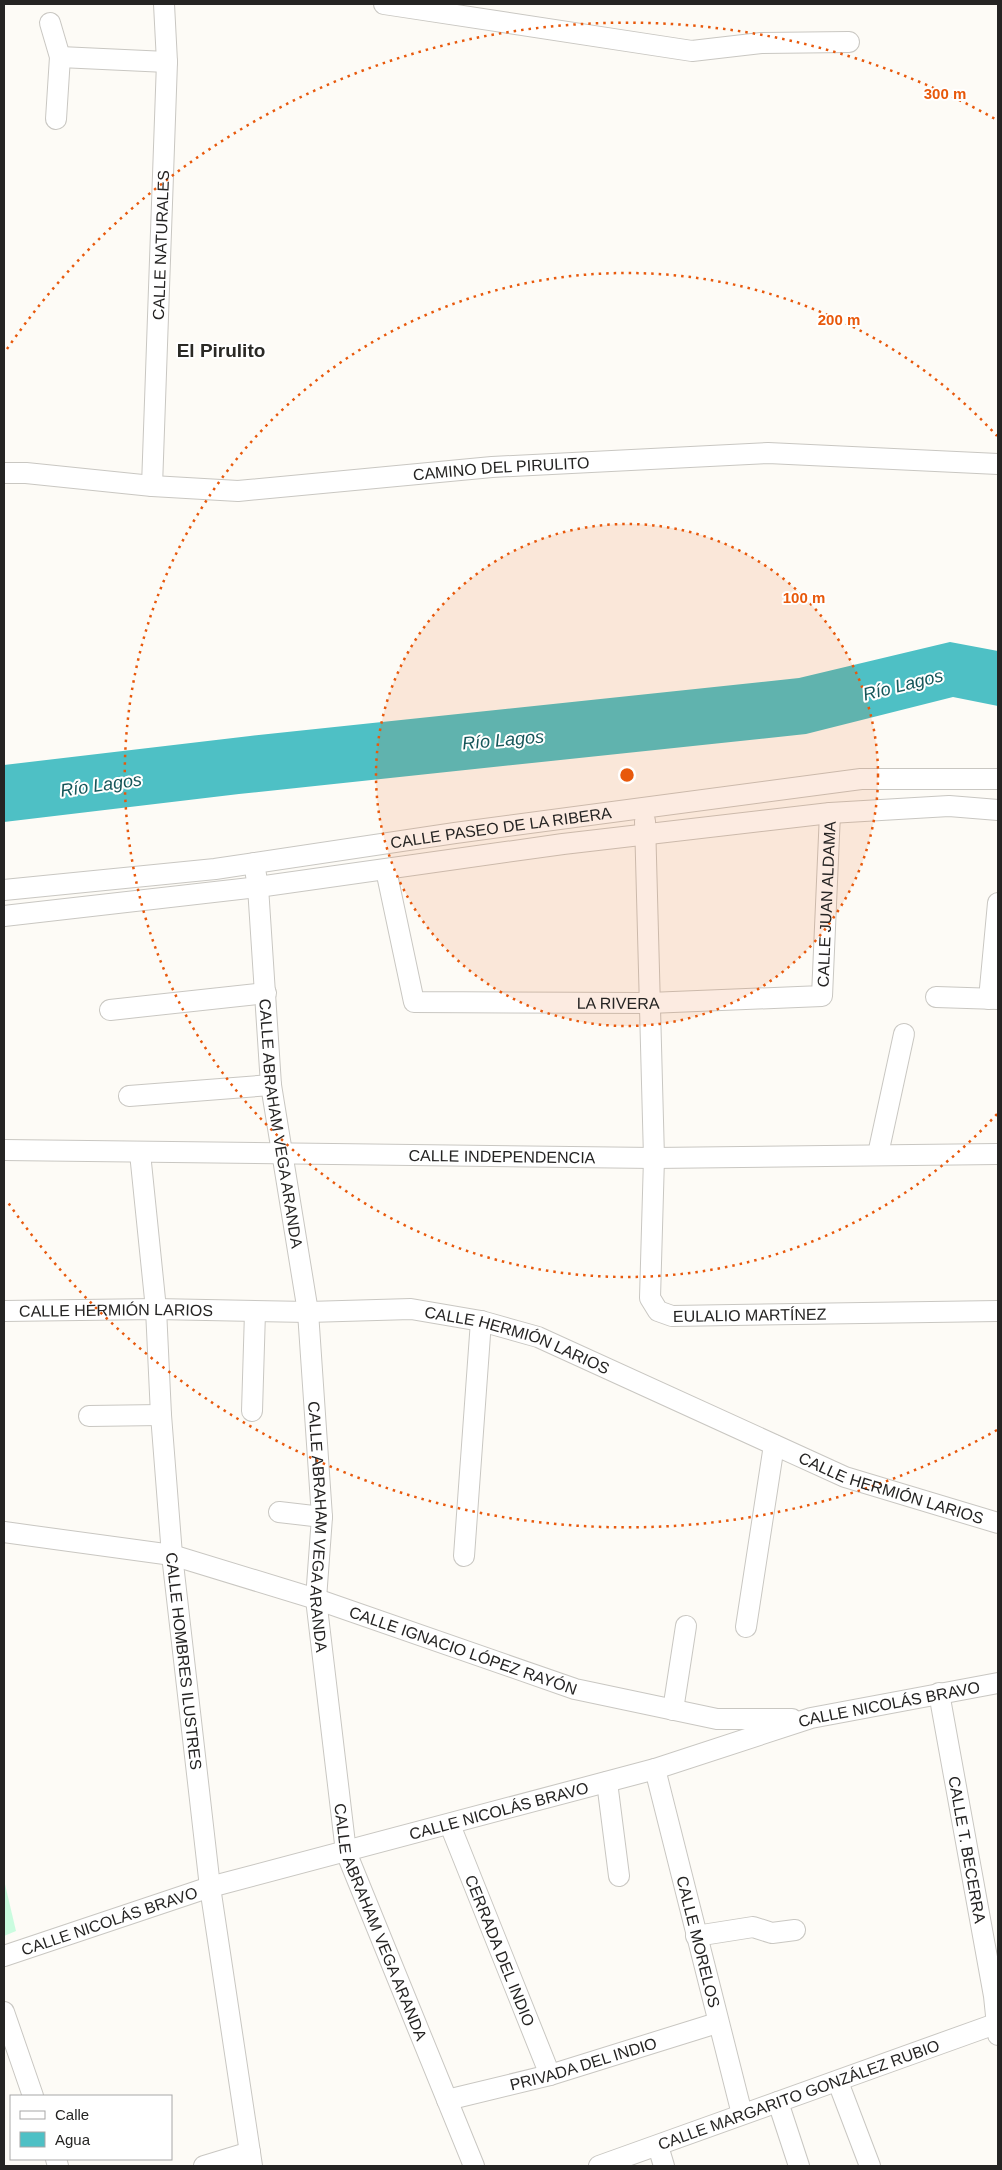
<svg xmlns="http://www.w3.org/2000/svg" width="1002" height="2170" font-family="Helvetica,sans-serif">
  <style>
    .green { fill: #cafcdf }
    .water { fill: #4ec0c5 }
    .lines { fill: none; stroke-linecap: round; stroke-linejoin: round }
    .minor-casing { stroke: #c9c7c2; stroke-width: 22 }
    .minor { stroke: #fff; stroke-width: 20 }
    .ring { fill: none; stroke: #e8590c; stroke-width: 2.5; stroke-dasharray: 2.5 5 }
    .labels { text-anchor: middle; stroke-width: 4; stroke-linejoin: round; paint-order: stroke }
    .street-label { font-size: 16px; fill: #252423; stroke: #fff }
    .water-label { font-size: 18px; font-style: italic; fill: #16575a; stroke: #fff }
    .quarter-label { font-size: 19px; font-weight: bold; fill: #2a2925; stroke: #fff }
    .centre { fill: #e8590c; stroke: #fff; stroke-width: 2.5 }
    .ring-label { font-size: 15px; text-anchor: middle; font-weight: bold; fill: #e8590c; stroke: #fff; stroke-width: 4; stroke-linejoin: round; paint-order: stroke }
  </style>
  <rect width="100%" height="100%" fill="#fdfbf6"/>
  <path class="green" d="M4 1880 16 1931 4 1936Z"/>
  <path class="water" d="M950 642 998 651V706L953 697 806 734 239 794 4 822V765L250 736 799 678Z"/>
  <g class="lines">
    <defs>
      <g id="minor">
        <path d="M384 4 692 51 761 43 849 42"/>
        <path d="M50 23 60 57 56 119"/>
        <path d="M60 57 167 62"/>
        <path id="s1" d="M4 473H26L152 486 238 491 492 467 768 453 998 464"/>
        <path id="s2" d="M152 486 167 62 164 4"/>
        <path id="s3" d="M645 821 654 1158 650 1298 658 1311 672 1316 998 1311"/>
        <path id="s4" d="M254 863 258 887 271 1085 308 1312 322 1517 316 1599 346 1852 474 2166"/>
        <path id="s5" d="M386 870 414 1002 649 1003 822 996 830 813"/>
        <path id="s6" d="M4 890 215 869 455 833 861 779H998"/>
        <path d="M4 916 258 887 563 844 830 813 949 806 998 810"/>
        <path d="M936 997 998 999"/>
        <path d="M989 999 998 903"/>
        <path d="M110 1010 266 993"/>
        <path d="M129 1096 271 1085"/>
        <path id="s7" d="M4 1150 654 1158 998 1154"/>
        <path id="s8" d="M140 1153 156 1309 161 1415 172 1555 210 1887 252 2166"/>
        <path d="M878 1154 904 1034"/>
        <path id="s9" d="M4 1311 156 1309 308 1312 411 1309 481 1321 538 1337 845 1477 998 1523"/>
        <path d="M252 1411 255 1312"/>
        <path d="M89 1416 161 1415"/>
        <path d="M279 1512 322 1517"/>
        <path id="s10" d="M4 1532 172 1555 316 1599 575 1689 717 1719H792"/>
        <path d="M464 1556 481 1321"/>
        <path d="M746 1627 774 1445"/>
        <path id="s11" d="M939 1693 994 1996 998 2035"/>
        <path d="M673 1710 686 1626"/>
        <path id="s12" d="M655 1769 742 2114"/>
        <path d="M607 1782 619 1876"/>
        <path id="s13" d="M450 1825 550 2075"/>
        <path d="M696 1936 753 1927 772 1933 795 1930"/>
        <path id="s14" d="M4 1956 210 1887 655 1769 811 1718 998 1683"/>
        <path d="M4 2012 33 2096"/>
        <path d="M838 2082 870 2166"/>
        <path id="s15" d="M447 2100 550 2075 717 2023"/>
        <path d="M778 2102 799 2166"/>
        <path d="M658 2146 664 2166"/>
        <path d="M56 2159 58 2166"/>
        <path d="M204 2166 250 2152"/>
        <path id="s16" d="M599 2166 998 2023"/>
      </g>
    </defs>
    <use href="#minor" class="minor-casing"/>
    <use href="#minor" class="minor"/>
  </g>
  <circle cx="627" cy="775" r="251" fill="#e8590c" fill-opacity=".12"/>
  <g class="ring">
    <circle cx="627" cy="775" r="251"/>
    <path d="M997 1114A502 502 0 1 1 997 436"/>
    <path d="M997 1430A752 752 0 0 1 7 1201M7 349A752 752 0 0 1 997 120"/>
  </g>
  <g class="labels">
    <g class="street-label">
      <text dy="6" stroke="none"><textPath href="#s2" startOffset="241">CALLE NATURALES</textPath></text>
      <text dy="6" stroke="none"><textPath href="#s1" startOffset="499">CAMINO DEL PIRULITO</textPath></text>
      <text dy="6" stroke="none"><textPath href="#s6" startOffset="501">CALLE PASEO DE LA RIBERA</textPath></text>
      <text dy="6" stroke="none"><textPath href="#s5" startOffset="635">CALLE JUAN ALDAMA</textPath></text>
      <text dy="6" stroke="none"><textPath href="#s5" startOffset="339">LA RIVERA</textPath></text>
      <text dy="6" stroke="none"><textPath href="#s4" startOffset="262">CALLE ABRAHAM VEGA ARANDA</textPath></text>
      <text dy="6" stroke="none"><textPath href="#s7" startOffset="498">CALLE INDEPENDENCIA</textPath></text>
      <text dy="6" stroke="none"><textPath href="#s9" startOffset="112">CALLE HERMIÓN LARIOS</textPath></text>
      <text dy="6" stroke="none"><textPath href="#s3" startOffset="585">EULALIO MARTÍNEZ</textPath></text>
      <text dy="6" stroke="none"><textPath href="#s9" startOffset="518">CALLE HERMIÓN LARIOS</textPath></text>
      <text dy="6" stroke="none"><textPath href="#s9" startOffset="922">CALLE HERMIÓN LARIOS</textPath></text>
      <text dy="6" stroke="none"><textPath href="#s4" startOffset="668">CALLE ABRAHAM VEGA ARANDA</textPath></text>
      <text dy="6" stroke="none"><textPath href="#s10" startOffset="476">CALLE IGNACIO LÓPEZ RAYÓN</textPath></text>
      <text dy="6" stroke="none"><textPath href="#s8" startOffset="510">CALLE HOMBRES ILUSTRES</textPath></text>
      <text dy="6" stroke="none"><textPath href="#s14" startOffset="921">CALLE NICOLÁS BRAVO</textPath></text>
      <text dy="6" stroke="none"><textPath href="#s14" startOffset="516">CALLE NICOLÁS BRAVO</textPath></text>
      <text dy="6" stroke="none"><textPath href="#s11" startOffset="159">CALLE T. BECERRA</textPath></text>
      <text dy="6" stroke="none"><textPath href="#s14" startOffset="111">CALLE NICOLÁS BRAVO</textPath></text>
      <text dy="6" stroke="none"><textPath href="#s4" startOffset="1072">CALLE ABRAHAM VEGA ARANDA</textPath></text>
      <text dy="6" stroke="none"><textPath href="#s12" startOffset="178">CALLE MORELOS</textPath></text>
      <text dy="6" stroke="none"><textPath href="#s13" startOffset="135">CERRADA DEL INDIO</textPath></text>
      <text dy="6" stroke="none"><textPath href="#s15" startOffset="141">PRIVADA DEL INDIO</textPath></text>
      <text dy="6" stroke="none"><textPath href="#s16" startOffset="212">CALLE MARGARITO GONZÁLEZ RUBIO</textPath></text>
    </g>
    <g class="water-label">
      <text transform="translate(903 685) rotate(-14)" y="6">Río Lagos</text>
      <text transform="translate(503 740) rotate(-5)" y="6">Río Lagos</text>
      <text transform="translate(101 785) rotate(-8)" y="6">Río Lagos</text>
    </g>
    <g class="quarter-label">
      <text x="221" y="357">El Pirulito</text>
    </g>
  </g>
  <circle cx="627" cy="775" r="8" class="centre"/>
  <g class="ring-label">
    <text x="945" y="99">300 m</text>
    <text x="839" y="325">200 m</text>
    <text x="804" y="603">100 m</text>
  </g>
  <rect width="1002" height="2170" fill="none" stroke="#252423" stroke-width="10"/>
  <rect x="10" y="2095" width="162" height="65" fill="#ffffff" stroke="#a8a7a7"/>
  <rect x="20" y="2111" width="25" height="8" fill="#ffffff" stroke="#a8a7a7"/>
  <text x="55" y="2120" font-size="15" fill="#252423">Calle</text>
  <rect x="20" y="2132" width="25" height="15" fill="#4ec0c5" stroke="#a8a7a7"/>
  <text x="55" y="2145" font-size="15" fill="#252423">Agua</text>
</svg>
